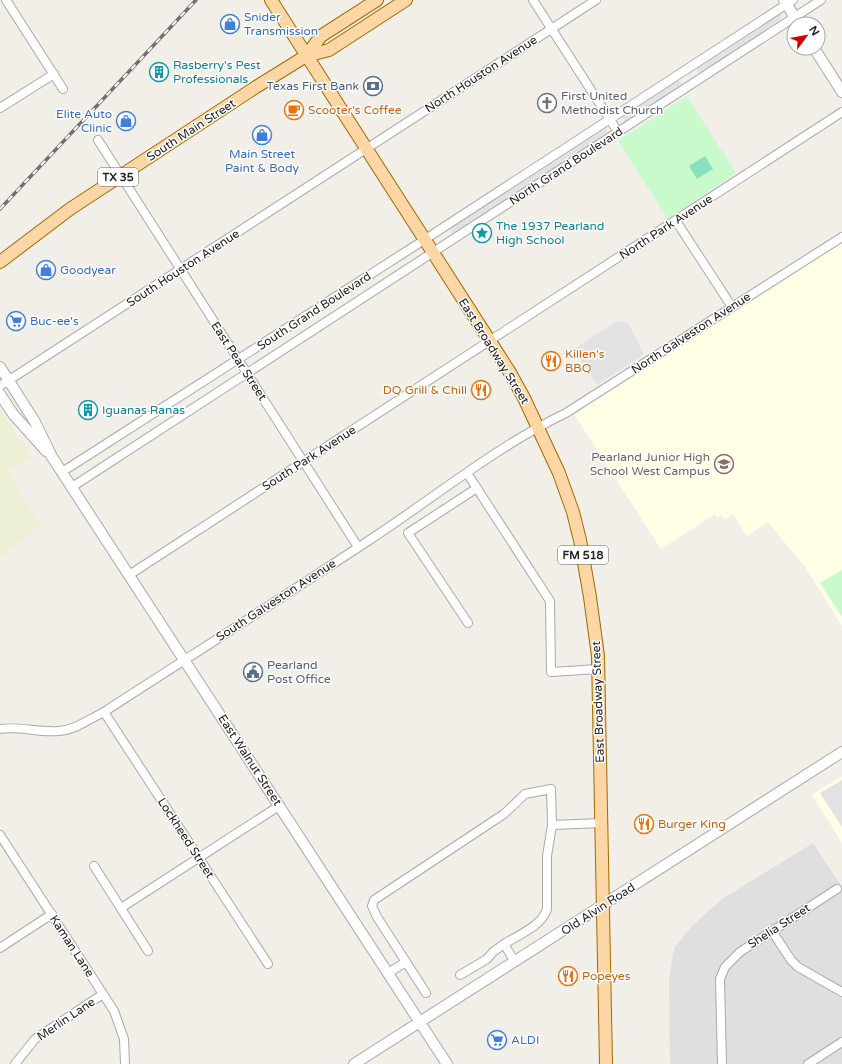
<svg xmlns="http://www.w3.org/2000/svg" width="842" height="1064" font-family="'Varela Round',sans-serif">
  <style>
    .residential { fill: #e0dfdf }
    .education { fill: #ffffe5 }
    .farmland { fill: #eef0d5 }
    .park { fill: #c8facc }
    .pitch { fill: #88e0be }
    .parking { fill: #e2e2e2 }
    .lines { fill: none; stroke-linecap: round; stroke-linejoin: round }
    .minor-casing { stroke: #a9a9a9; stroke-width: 10 }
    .tertiary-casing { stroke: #a9a9a9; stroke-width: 12 }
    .primary-casing { stroke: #a06b00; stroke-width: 14 }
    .minor { stroke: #fff; stroke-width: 8 }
    .tertiary { stroke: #fff; stroke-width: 10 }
    .primary { stroke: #fcd6a4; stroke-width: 12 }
    .rail-casing { stroke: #707070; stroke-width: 3.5 }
    .rail { stroke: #fff; stroke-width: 2; stroke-dasharray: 6; stroke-linecap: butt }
    .labels { text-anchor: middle; stroke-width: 3; stroke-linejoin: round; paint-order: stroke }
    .shield { fill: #fff; stroke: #646464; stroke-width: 1 }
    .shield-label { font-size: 11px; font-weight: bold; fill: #222 }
    .shop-label { font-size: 12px; fill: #366cbe; stroke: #fff; text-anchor: start }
    .culture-label { font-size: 12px; fill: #0d838f; stroke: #fff; text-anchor: start }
    .street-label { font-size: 12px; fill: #222; stroke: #fff }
    .service-label { font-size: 12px; fill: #4e5e75; stroke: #fff; text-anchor: end }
    .worship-label { font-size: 12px; fill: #5b616d; stroke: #fff; text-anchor: start }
    .food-label { font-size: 12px; fill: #c56008; stroke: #fff; text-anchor: start }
    .education-label { font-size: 12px; fill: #785e54; stroke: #fff; text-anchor: end }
  </style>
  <rect width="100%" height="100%" fill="#f2efe9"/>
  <path class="residential" d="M813 843 842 887V1064H670L669 980 674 948 691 927 722 899Z"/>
  <path class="education" d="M842 243V626L805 567 768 522 747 536 733 514 725 520 721 515 717 517 715 514 661 549 574 414Z
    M842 776V843L812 795Z"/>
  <path class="farmland" d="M0 409 32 458 8 470 40 526 0 557Z"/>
  <path class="park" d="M687 96 736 173 668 219 618 141Z
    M842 570V617L820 583Z"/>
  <path class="pitch" d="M705 156 713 169 697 179 689 166Z"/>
  <path class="parking" d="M781 10 780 23 703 74 697 71V65Z
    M675 79 681 82V88L624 123 623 113Z
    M606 124 607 135 450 238 452 226Z
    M617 321 628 323 644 354 597 385 574 349Z
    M842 780V827L820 793Z"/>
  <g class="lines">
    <defs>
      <path id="minor" d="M6 0 63 89
        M533 0 618 132
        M0 108 54 74
        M98 140 358 547
        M676 221 732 307
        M0 386 596 0
        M62 472 424 240 793 0
        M467 473 550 601 551 672 598 669
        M72 487 821 0
        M129 575 842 112
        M468 623 408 533 477 488
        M104 712 268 964
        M0 729C20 726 39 733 59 731 75 730 89 719 104 712 192 655 280 599 368 541 434 498 495 447 566 413L842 237
        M0 835 114 1011 124 1039 125 1064
        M94 866 148 951
        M121 908 279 806
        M772 931 791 960 798 967 842 992
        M0 948 52 914
        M515 962 504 944C518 935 542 926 547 909V856L552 825
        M388 973 406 962
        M460 975 487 959 493 952 504 944
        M426 993 377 917 372 906 374 900 504 814 525 794 551 789 552 825 602 823
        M15 1064 35 1039 103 994
        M722 1064 720 979 725 967 740 952 837 889
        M808 1064 842 1042"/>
      <path id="tertiary" d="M784 0 799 24
        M814 48 842 92
        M0 367 35 422 52 457 447 1064
        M0 394 13 414 46 451
        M354 1064 842 752"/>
      <path id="primary" d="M271 0 509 371 524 398 559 473 573 512 580 540 590 597 598 656 606 1064
        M306 56 321 36 377 0
        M0 262 70 209 256 87 306 56 329 50 406 0"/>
    </defs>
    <use href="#minor" class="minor-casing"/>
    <use href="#tertiary" class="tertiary-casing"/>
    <use href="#primary" class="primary-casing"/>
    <use href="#minor" class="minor"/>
    <use href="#tertiary" class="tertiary"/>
    <use href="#primary" class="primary"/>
    <defs>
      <path id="rail" d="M0 209 196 0"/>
    </defs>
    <use href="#rail" class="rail-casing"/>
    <use href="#rail" class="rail"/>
  </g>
  <defs>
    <symbol id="shop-ring" viewBox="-11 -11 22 22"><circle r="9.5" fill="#fff" stroke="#3f7fe0" stroke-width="1.5"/><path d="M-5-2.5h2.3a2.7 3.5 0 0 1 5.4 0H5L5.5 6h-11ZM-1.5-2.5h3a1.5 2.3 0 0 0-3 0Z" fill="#3f7fe0"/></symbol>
    <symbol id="building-ring" viewBox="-11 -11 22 22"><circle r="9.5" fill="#fff" stroke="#0f9aa8" stroke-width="1.5"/><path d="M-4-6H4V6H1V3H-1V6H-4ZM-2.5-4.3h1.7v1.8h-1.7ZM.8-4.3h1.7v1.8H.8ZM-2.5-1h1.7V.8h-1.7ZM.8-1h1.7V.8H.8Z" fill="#0f9aa8"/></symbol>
    <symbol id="bank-ring" viewBox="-11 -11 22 22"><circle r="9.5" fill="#fff" stroke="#5c6f8a" stroke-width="1.5"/><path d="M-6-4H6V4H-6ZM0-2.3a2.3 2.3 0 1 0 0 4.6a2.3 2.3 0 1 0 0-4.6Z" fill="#5c6f8a"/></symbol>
    <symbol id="church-ring" viewBox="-11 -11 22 22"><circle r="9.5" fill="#fff" stroke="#6b7280" stroke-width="1.5"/><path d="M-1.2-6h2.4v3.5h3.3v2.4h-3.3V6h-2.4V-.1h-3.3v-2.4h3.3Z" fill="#6b7280"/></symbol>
    <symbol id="cafe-ring" viewBox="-11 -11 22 22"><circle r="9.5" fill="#fff" stroke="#e8710a" stroke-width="1.5"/><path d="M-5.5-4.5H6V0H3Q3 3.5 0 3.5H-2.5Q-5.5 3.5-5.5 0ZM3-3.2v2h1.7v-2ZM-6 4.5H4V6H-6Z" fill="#e8710a"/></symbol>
    <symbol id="sight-ring" viewBox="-11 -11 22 22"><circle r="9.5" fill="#fff" stroke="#0f9aa8" stroke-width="1.5"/><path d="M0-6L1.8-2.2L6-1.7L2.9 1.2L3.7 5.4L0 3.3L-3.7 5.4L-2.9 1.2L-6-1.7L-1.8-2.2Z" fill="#0f9aa8"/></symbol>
    <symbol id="supermarket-ring" viewBox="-11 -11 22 22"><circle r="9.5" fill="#fff" stroke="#3f7fe0" stroke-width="1.5"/><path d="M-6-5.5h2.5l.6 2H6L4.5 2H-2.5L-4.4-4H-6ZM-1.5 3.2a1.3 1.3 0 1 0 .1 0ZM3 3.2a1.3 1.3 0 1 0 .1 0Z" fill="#3f7fe0"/></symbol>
    <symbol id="restaurant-ring" viewBox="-11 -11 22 22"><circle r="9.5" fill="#fff" stroke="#e8710a" stroke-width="1.5"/><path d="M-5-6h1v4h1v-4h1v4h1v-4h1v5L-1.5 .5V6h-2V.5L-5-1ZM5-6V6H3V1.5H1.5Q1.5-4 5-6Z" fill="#e8710a"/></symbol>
    <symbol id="school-ring" viewBox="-11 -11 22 22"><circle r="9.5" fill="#fff" stroke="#8d6e63" stroke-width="1.5"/><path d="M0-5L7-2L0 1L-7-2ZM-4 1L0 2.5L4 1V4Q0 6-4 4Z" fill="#8d6e63"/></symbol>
    <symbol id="civic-ring" viewBox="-11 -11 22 22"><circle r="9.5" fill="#fff" stroke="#5c6f8a" stroke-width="1.5"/><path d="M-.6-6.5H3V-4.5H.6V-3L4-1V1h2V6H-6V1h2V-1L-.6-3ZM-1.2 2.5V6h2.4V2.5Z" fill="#5c6f8a"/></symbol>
  </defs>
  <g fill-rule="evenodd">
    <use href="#shop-ring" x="219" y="13" width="22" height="22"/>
    <use href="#building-ring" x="148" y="61" width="22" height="22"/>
    <use href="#bank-ring" x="362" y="75" width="22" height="22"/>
    <use href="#church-ring" x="536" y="92" width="22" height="22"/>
    <use href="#cafe-ring" x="283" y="99" width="22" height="22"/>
    <use href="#shop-ring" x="115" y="110" width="22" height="22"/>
    <use href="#shop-ring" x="251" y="124" width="22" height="22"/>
    <use href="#sight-ring" x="471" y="222" width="22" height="22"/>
    <use href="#shop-ring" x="35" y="259" width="22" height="22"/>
    <use href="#supermarket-ring" x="5" y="310" width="22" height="22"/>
    <use href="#restaurant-ring" x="540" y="350" width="22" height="22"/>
    <use href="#restaurant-ring" x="470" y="379" width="22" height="22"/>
    <use href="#building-ring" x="77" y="399" width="22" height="22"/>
    <use href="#school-ring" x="713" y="453" width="22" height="22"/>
    <use href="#civic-ring" x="242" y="661" width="22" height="22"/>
    <use href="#restaurant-ring" x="633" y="813" width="22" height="22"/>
    <use href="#restaurant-ring" x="557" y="965" width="22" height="22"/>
    <use href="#supermarket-ring" x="486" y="1029" width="22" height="22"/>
  </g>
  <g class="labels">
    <g class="shield">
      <rect x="98" y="168" width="40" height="18" rx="3"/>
      <rect x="558" y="546" width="50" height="18" rx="3"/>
    </g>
    <g class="shield-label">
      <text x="118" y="181">TX 35</text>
      <text x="583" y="559">FM 518</text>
    </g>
    <g class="shop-label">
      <text x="244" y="21">Snider<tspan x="244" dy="14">Transmission</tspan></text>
      <text x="112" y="118" text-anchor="end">Elite Auto<tspan x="112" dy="14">Clinic</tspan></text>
      <text x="262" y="158" text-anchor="middle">Main Street<tspan x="262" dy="14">Paint &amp; Body</tspan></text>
      <text x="60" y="274">Goodyear</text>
      <text x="30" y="325">Buc-ee's</text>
      <text x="511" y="1044">ALDI</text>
    </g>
    <g class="culture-label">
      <text x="173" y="69">Rasberry's Pest<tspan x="173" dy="14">Professionals</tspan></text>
      <text x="496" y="230">The 1937 Pearland<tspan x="496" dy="14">High School</tspan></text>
      <text x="102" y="414">Iguanas Ranas</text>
    </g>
    <g class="street-label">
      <text transform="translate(481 74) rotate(-33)" y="4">North Houston Avenue</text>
      <text transform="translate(191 130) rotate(-33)" y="4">South Main Street</text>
      <text transform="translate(566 166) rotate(-33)" y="4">North Grand Boulevard</text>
      <text transform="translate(666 227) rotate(-33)" y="4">North Park Avenue</text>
      <text transform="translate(183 268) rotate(-33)" y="4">South Houston Avenue</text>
      <text transform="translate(314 311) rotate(-33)" y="4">South Grand Boulevard</text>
      <text transform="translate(691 333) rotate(-33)" y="4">North Galveston Avenue</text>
      <text transform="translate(494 351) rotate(58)" y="4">East Broadway Street</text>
      <text transform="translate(239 361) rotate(57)" y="4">East Pear Street</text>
      <text transform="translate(309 458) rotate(-33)" y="4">South Park Avenue</text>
      <text transform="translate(276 600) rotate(-33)" y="4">South Galveston Avenue</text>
      <text transform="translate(598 702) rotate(-92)" y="4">East Broadway Street</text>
      <text transform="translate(250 760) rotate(57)" y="4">East Walnut Street</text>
      <text transform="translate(186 838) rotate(57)" y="4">Lockheed Street</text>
      <text transform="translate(598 909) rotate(-33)" y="4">Old Alvin Road</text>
      <text transform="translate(779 926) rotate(-33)" y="4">Shelia Street</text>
      <text transform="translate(72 946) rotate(57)" y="4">Kaman Lane</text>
      <text transform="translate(66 1019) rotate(-34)" y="4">Merlin Lane</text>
    </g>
    <g class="service-label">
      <text x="359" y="90">Texas First Bank</text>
      <text x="267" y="669" text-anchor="start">Pearland<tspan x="267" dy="14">Post Office</tspan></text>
    </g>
    <g class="worship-label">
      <text x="561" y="100">First United<tspan x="561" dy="14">Methodist Church</tspan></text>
    </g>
    <g class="food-label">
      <text x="308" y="114">Scooter's Coffee</text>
      <text x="565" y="358">Killen's<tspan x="565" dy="14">BBQ</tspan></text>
      <text x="467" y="394" text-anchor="end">DQ Grill &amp; Chill</text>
      <text x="658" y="828">Burger King</text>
      <text x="582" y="980">Popeyes</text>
    </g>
    <g class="education-label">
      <text x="710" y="461">Pearland Junior High<tspan x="710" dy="14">School West Campus</tspan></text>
    </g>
  </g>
  <g transform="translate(806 36) rotate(58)"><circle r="19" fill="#ffffff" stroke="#a7a7a7"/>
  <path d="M0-3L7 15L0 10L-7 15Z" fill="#d40000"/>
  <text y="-6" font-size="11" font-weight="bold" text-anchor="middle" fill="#222222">N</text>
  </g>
</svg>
